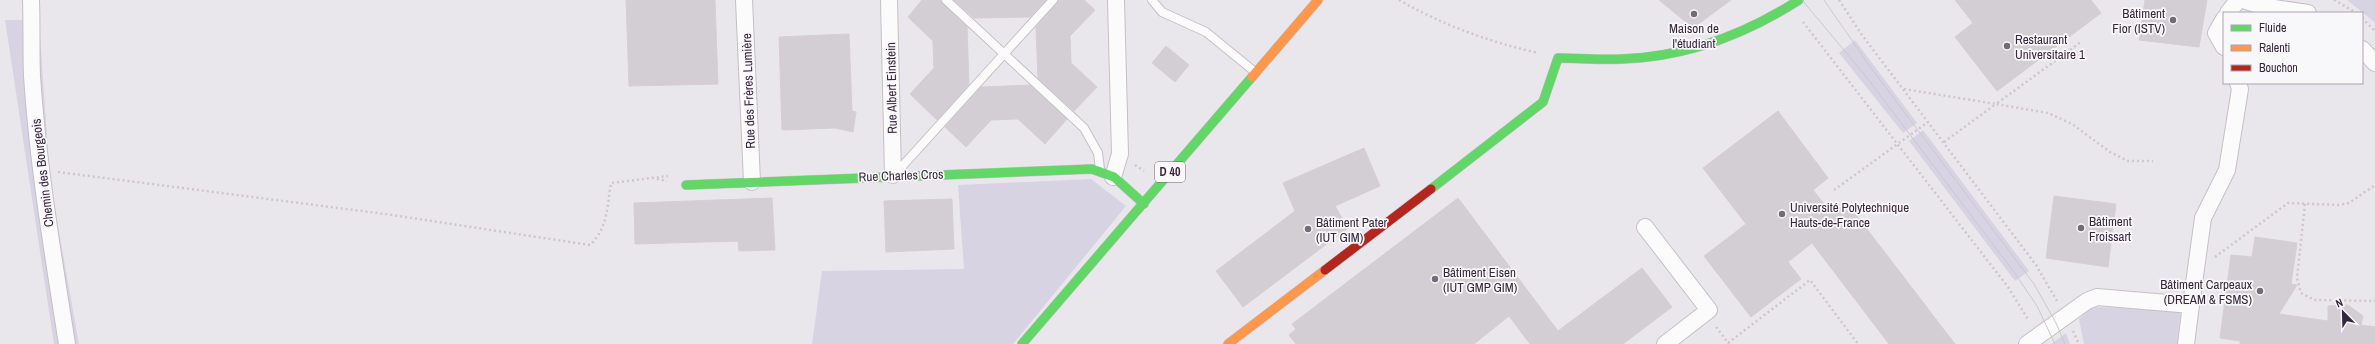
<svg xmlns="http://www.w3.org/2000/svg" width="2375" height="344" font-family="'Archivo Narrow',sans-serif">
  <style>
    .green { fill: #d8d3e3 }
    .building { fill: #d2ced3; stroke: #d3d0d5 }
    .lines { fill: none; stroke-linecap: round; stroke-linejoin: round }
    .lane-casing { stroke: #c4c0c6; stroke-width: 10 }
    .street-casing { stroke: #c4c0c6; stroke-width: 18 }
    .fast-casing { stroke: #c4c0c6; stroke-width: 10 }
    .slow-casing { stroke: #c4c0c6; stroke-width: 10 }
    .jam-casing { stroke: #c4c0c6; stroke-width: 10 }
    .path { stroke: #cbc7cd; stroke-width: 2.5; stroke-dasharray: 2 3; stroke-linecap: butt }
    .lane { stroke: #fcfbfc; stroke-width: 8 }
    .street { stroke: #fcfbfc; stroke-width: 16 }
    .fast { stroke: #63d668; stroke-width: 9 }
    .slow { stroke: #ff974d; stroke-width: 9 }
    .jam { stroke: #b3261e; stroke-width: 9 }
    .tram { stroke: #cbc8cc; stroke-width: 1 }
    .poi-dot { fill: #766a7a; stroke: #f8f7fa; stroke-width: 1.5 }
    .labels { text-anchor: middle; stroke-width: 3.5; stroke-linejoin: round; paint-order: stroke }
    .shield { fill: #f8f7fa; stroke: #716576; stroke-width: 1 }
    .shield-label { font-size: 12px; font-weight: bold; fill: #37273d }
    .poi-label { font-size: 13px; fill: #37273d; stroke: #f8f7fa; text-anchor: start }
    .street-label { font-size: 13px; fill: #37273d; stroke: #f8f7fa }
  </style>
  <rect width="100%" height="100%" fill="#eae7ec"/>
  <path class="green" d="M2347 0H2375V23L2372 20Z
    M5 20H39L50 181 79 344H54Z
    M1855 40 1917 123 1903 133 1839 53Z
    M1923 130 2029 271 2015 281 1909 141Z
    M1091 179 1126 206 1013 344H812L822 271 964 269 958 185Z
    M2092 307 2181 310 2177 344H2084L2079 319Z
    M2066 333 2070 344H2051Z"/>
  <path class="building" d="M626 0H715L718 84 629 86Z
    M922 0H941L967 27 969 85 937 120 910 94 934 68 933 41 908 17Z
    M954 0H1046L1030 17 974 18Z
    M1058 0H1084L1095 10 1070 36 1071 63 1097 87 1074 111 1038 78 1036 27Z
    M1659 0H1731L1693 28Z
    M1955 0H2091L2101 13 1997 91 1955 37 1973 23Z
    M2145 0H2207L2199 47 2139 40Z
    M849 34 852 111 856 112 853 132 835 128 782 130 779 37Z
    M1166 46 1189 65 1175 82 1152 63Z
    M1030 85 1067 119 1045 144 1018 119 991 120 966 147 945 127 981 87Z
    M1778 111 1828 178 1813 190 1832 214 1847 203 1955 344H1889L1812 243 1788 262 1801 279 1751 317 1704 256 1746 224 1703 168Z
    M1364 148 1380 186 1335 206 1348 228 1243 307 1216 271 1295 211 1283 183Z
    M2054 196 2116 204 2108 267 2046 258Z
    M772 198 775 250 739 251 738 241 635 244 634 203Z
    M1458 198 1558 331 1642 268 1672 307 1623 344H1530L1509 316 1474 344H1296L1289 335 1296 329 1292 324Z
    M952 199 954 249 886 252 884 201Z
    M2255 237 2297 243 2291 284 2297 285 2279 314 2328 321V306L2348 305 2363 316 2361 325 2375 327V344H2240V341L2220 338 2231 255 2252 257Z"/>
  <g class="lines">
    <defs>
      <path id="lane" d="M946 0 1084 128 1098 153 1100 169
        M1152 0 1162 12 1206 32 1255 72
        M896 173 1053 0"/>
      <path id="street" d="M31 0C32 25 31 51 32 76 38 166 53 255 67 344
        M744 0 752 182
        M889 0 893 175
        M2243 0 2261 6 2308 13
        M2228 13 2238 0
        M2224 19 2216 33 2224 47
        M2362 49 2375 63
        M1113 177 1120 154 1116 0
        M1645 227 1709 310 1665 344
        M2027 344 2087 301 2097 297 2191 305 2203 218 2227 170 2240 89 2238 83
        M2186 344 2191 305"/>
      <path id="fast" d="M686 185 1092 169 1114 177 1144 204
        M1431 189 1543 102 1558 58C1579 58 1601 60 1622 59 1685 57 1746 34 1799 0
        M1022 344 1252 77"/>
      <path id="slow" d="M1252 77 1318 0
        M1228 344 1325 270"/>
      <path id="jam" d="M1325 270 1431 189"/>
    </defs>
    <use href="#lane" class="lane-casing"/>
    <use href="#street" class="street-casing"/>
    <use href="#fast" class="fast-casing"/>
    <use href="#slow" class="slow-casing"/>
    <use href="#jam" class="jam-casing"/>
    <path class="path" d="M1399 0C1445 26 1487 41 1538 53
      M1839 0 1862 35 2036 265 2057 301
      M2334 0 2357 13
      M2362 18 2375 31
      M1803 22 2008 287 2029 321
      M1904 89 1996 104 2081 42
      M1944 142 1996 104 2048 113 2072 124 2110 152 2128 161H2153
      M1135 165 1144 171
      M58 172 385 214 590 245C608 228 607 206 611 183L668 176
      M652 178 667 181
      M1834 190 1928 122
      M2305 204 2297 278 2301 293 2314 300 2375 301
      M2215 257 2288 203 2339 205 2349 203 2375 185
      M1716 327 1729 344
      M2073 331 2079 344
      M1728 343 1810 280 1858 344"/>
    <use href="#lane" class="lane"/>
    <use href="#street" class="street"/>
    <use href="#fast" class="fast"/>
    <use href="#slow" class="slow"/>
    <use href="#jam" class="jam"/>
    <path class="tram" d="M1802 0 1864 74 2014 272 2037 306 2055 344
      M1824 0 1871 68 2034 284 2056 323 2065 344"/>
  </g>
  <g class="poi-dot">
    <circle cx="1694" cy="14" r="4"/>
    <circle cx="2173" cy="20" r="4"/>
    <circle cx="2007" cy="46" r="4"/>
    <circle cx="1782" cy="214" r="4"/>
    <circle cx="2081" cy="228" r="4"/>
    <circle cx="1308" cy="229" r="4"/>
    <circle cx="1435" cy="279" r="4"/>
    <circle cx="2260" cy="291" r="4"/>
  </g>
  <g class="labels">
    <rect class="shield" x="1155" y="162" width="30" height="20" rx="3"/>
    <g class="shield-label">
      <text x="1170" y="176">D 40</text>
    </g>
    <g class="poi-label">
      <text x="2165" y="18" text-anchor="end">Bâtiment<tspan x="2165" dy="15">Fior (ISTV)</tspan></text>
      <text x="1694" y="33" text-anchor="middle">Maison de<tspan x="1694" dy="15">l'étudiant</tspan></text>
      <text x="2015" y="44">Restaurant<tspan x="2015" dy="15">Universitaire 1</tspan></text>
      <text x="1790" y="212">Université Polytechnique<tspan x="1790" dy="15">Hauts-de-France</tspan></text>
      <text x="2089" y="226">Bâtiment<tspan x="2089" dy="15">Froissart</tspan></text>
      <text x="1316" y="227">Bâtiment Pater<tspan x="1316" dy="15">(IUT GIM)</tspan></text>
      <text x="1443" y="277">Bâtiment Eisen<tspan x="1443" dy="15">(IUT GMP GIM)</tspan></text>
      <text x="2252" y="289" text-anchor="end">Bâtiment Carpeaux<tspan x="2252" dy="15">(DREAM &amp; FSMS)</tspan></text>
    </g>
    <g class="street-label">
      <text transform="translate(891 88) rotate(-91)" y="5">Rue Albert Einstein</text>
      <text transform="translate(748 91) rotate(-92)" y="5">Rue des Frères Lumière</text>
      <text transform="translate(42 173) rotate(-97)" y="5">Chemin des Bourgeois</text>
      <text transform="translate(901 175) rotate(-2)" y="5">Rue Charles Cros</text>
    </g>
  </g>
  <rect x="2223" y="12" width="140" height="72" fill="#f8f7fa" stroke="#aba4ae"/>
  <rect x="2231" y="25" width="20" height="6" fill="#63d668" stroke="#aba4ae"/>
  <text x="2259" y="32" font-size="12" fill="#37273d">Fluide</text>
  <rect x="2231" y="45" width="20" height="6" fill="#ff974d" stroke="#aba4ae"/>
  <text x="2259" y="52" font-size="12" fill="#37273d">Ralenti</text>
  <rect x="2231" y="65" width="20" height="6" fill="#b3261e" stroke="#aba4ae"/>
  <text x="2259" y="72" font-size="12" fill="#37273d">Bouchon</text>
  <g transform="translate(2343 312) rotate(337)" stroke="#f8f7fa" stroke-width="3" paint-order="stroke">
  <path d="M0-3L7 15L0 10L-7 15Z" fill="#37273d"/>
  <text y="-6" font-size="11" font-weight="bold" text-anchor="middle" fill="#37273d">N</text>
  </g>
</svg>
